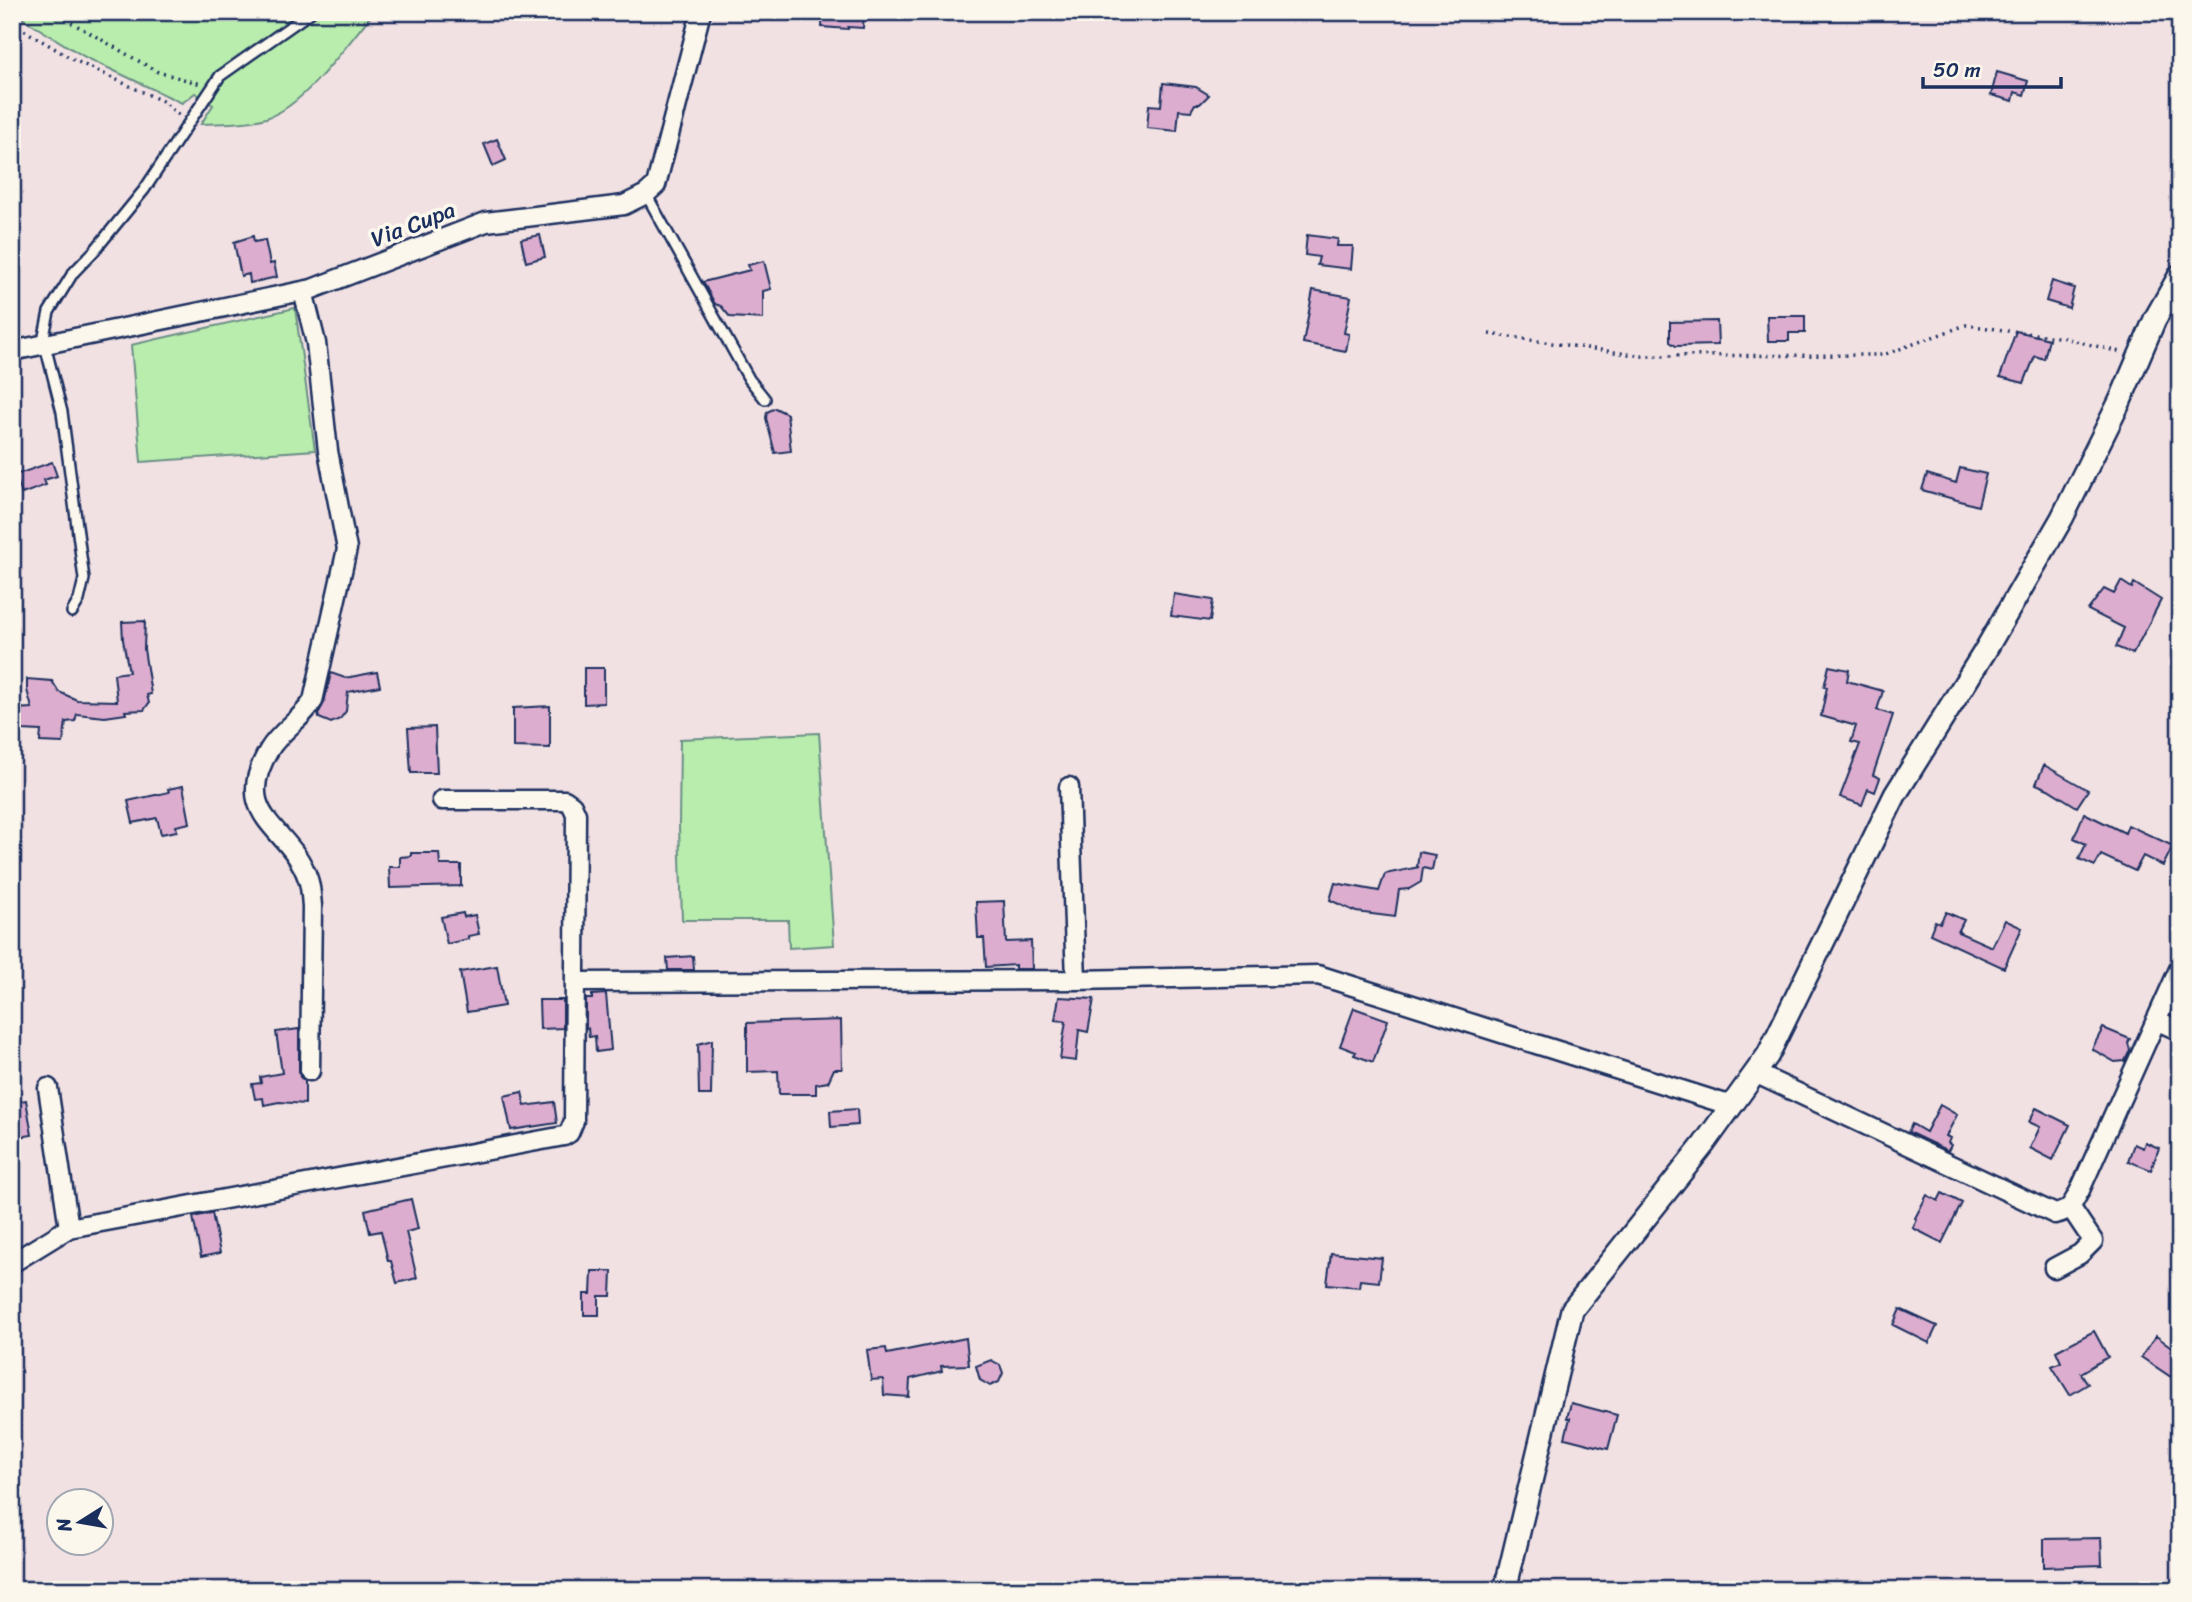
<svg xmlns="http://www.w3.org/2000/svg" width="2192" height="1602" font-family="Sriracha,sans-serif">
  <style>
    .green { fill: #b9edad; stroke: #6a8e86; stroke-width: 2 }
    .building { fill: #dcadce; stroke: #1b2f5e; stroke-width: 2 }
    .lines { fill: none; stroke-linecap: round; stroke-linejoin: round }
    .service-casing { stroke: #1b2f5e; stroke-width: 14 }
    .minor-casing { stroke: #1b2f5e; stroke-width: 23 }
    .tertiary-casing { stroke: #1b2f5e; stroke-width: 26 }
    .path { stroke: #1b2f5e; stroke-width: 3.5; stroke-dasharray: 2 5; stroke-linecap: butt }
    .service { stroke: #fbf7ec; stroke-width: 9 }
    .minor { stroke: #fbf7ec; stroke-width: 18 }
    .tertiary { stroke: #fbf7ec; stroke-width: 21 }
    .labels { text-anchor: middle; stroke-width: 7; stroke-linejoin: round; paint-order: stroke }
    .street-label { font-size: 23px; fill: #1b2f5e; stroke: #fbf7ec }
  </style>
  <rect width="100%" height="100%" fill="#f2e1e3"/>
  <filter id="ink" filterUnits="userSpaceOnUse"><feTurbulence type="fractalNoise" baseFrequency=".0143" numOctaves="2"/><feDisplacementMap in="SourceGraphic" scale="14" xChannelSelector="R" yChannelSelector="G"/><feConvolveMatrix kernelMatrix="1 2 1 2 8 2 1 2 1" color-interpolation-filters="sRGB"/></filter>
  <g filter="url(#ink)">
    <path class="green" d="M12 12H374C348 43 304 107 266 118 246 124 223 123 201 124L213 105 195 93 182 103 85 57Z
      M295 308 315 450 141 462 131 345Z
      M819 733 834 945 789 948 788 920H682L679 826 680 739Z"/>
    <path class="building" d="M823 12H864L863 28 848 27V29L822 27Z
      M1997 72 2028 81 2024 95 2015 92 2013 101 1991 95Z
      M1163 83 1196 87 1209 95 1200 104H1195L1191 111 1179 110 1177 131 1147 128 1149 105 1161 106Z
      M497 139 506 160 493 166 484 144Z
      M540 235 545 257 526 262 521 239Z
      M1307 235 1338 239 1337 246H1353L1351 269 1317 265 1319 257 1305 255Z
      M253 236 254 242 265 240 270 264 274 263 277 277 250 283 249 274 241 276 234 242Z
      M764 261 771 289 763 291V319L730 317 721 306 715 304 703 282 750 270 748 265Z
      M2052 281 2074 288 2069 308 2046 301Z
      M1313 290 1351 297 1344 333 1349 334 1346 351 1303 343Z
      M1767 316H1805V333H1789V341H1768Z
      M1717 321 1718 345 1676 346 1670 342V322Z
      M2016 331 2049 339 2044 359 2035 356 2024 383 2000 377Z
      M775 408 787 414 791 451 775 453 766 418 767 412Z
      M52 462 57 476 44 480 46 485 22 494 15 475Z
      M1960 468 1986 474 1978 506 1922 490 1927 474 1956 483Z
      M2121 581 2132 588 2134 583 2161 600 2133 654 2116 647 2124 628 2088 610 2104 589 2114 594Z
      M1174 594 1213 600 1210 621 1171 616Z
      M145 621 144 649 151 694 147 695 149 703 144 710 125 711 126 714 105 717 77 714 75 721 66 722 63 743 40 742 41 731 22 730 21 727 12 728V709L32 708 27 690V679L52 681 59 692 77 700 117 701 114 674 129 672 123 640 122 622Z
      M1829 666 1849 670 1847 681 1883 691 1877 710 1893 715 1873 775 1880 778 1875 792 1868 789 1862 805 1840 797 1860 744 1851 742 1856 726 1821 716 1827 687H1824Z
      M584 668H604V703L584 704Z
      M377 672 380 686 348 692 346 711 340 719 331 723 319 718 318 714 324 703 331 673 345 678Z
      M550 706V748L513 747V708Z
      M435 727 437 773H411L408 728Z
      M2044 765 2088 790 2077 807 2048 789 2036 784Z
      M183 786 190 823 176 826 177 831 161 834 157 818 133 823 128 801 169 792 168 789Z
      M2084 813 2125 833 2128 825 2173 846 2163 866 2143 856 2135 871 2101 855 2095 866 2079 859 2086 844 2074 838Z
      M1419 852 1435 855 1432 870 1423 868 1421 882 1409 889 1399 890 1395 917 1356 912 1330 900 1335 883 1379 891 1385 874 1419 867H1417Z
      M411 853H439L440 865H461V886L390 888 389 867H400V857L411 856Z
      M1004 901 1006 942 1031 941 1032 969H1015V965L986 967 984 938H978L976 902Z
      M1946 912 1964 920 1958 932 1992 947 2005 920 2022 928 2004 968 1930 934 1935 921 1940 923Z
      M463 913 464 917 475 915 479 934 468 936V939L447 944 441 917Z
      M693 956 694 970H668L667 958Z
      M497 966 504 1006 467 1012 460 972Z
      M606 994 611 1050 596 1052 595 1036 589 1037 588 1028H586V999H592V995Z
      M1059 997 1094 999 1088 1032 1079 1030 1076 1061 1060 1059 1066 1021 1055 1020Z
      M539 1000H563V1028L540 1029Z
      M1354 1008 1388 1020 1373 1062 1354 1055 1356 1052 1340 1046Z
      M841 1020 842 1069H834L828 1082 816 1084V1094H779L778 1071 747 1072V1023Z
      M2103 1028 2130 1039 2128 1043 2130 1050 2125 1061 2115 1062 2092 1049Z
      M299 1029V1071L300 1077 305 1081V1104L279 1102 264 1105 263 1098 255 1099 252 1084 261 1083 260 1077 282 1073 276 1032Z
      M712 1040 711 1095H699L698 1044Z
      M522 1092 525 1106 554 1102 557 1123 511 1130 504 1096Z
      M26 1100 32 1135 12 1138V1103Z
      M1940 1105 1957 1115 1946 1136 1950 1138 1948 1143 1951 1145 1948 1151 1908 1132 1912 1124 1926 1132Z
      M2036 1108 2070 1125 2053 1160 2030 1148 2040 1127 2029 1122Z
      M857 1109 858 1125 831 1127 830 1111Z
      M2145 1142 2159 1148 2151 1170 2128 1161 2134 1144 2143 1148Z
      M1942 1193 1962 1203 1942 1243 1913 1228 1917 1220 1915 1218 1927 1195 1938 1201Z
      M411 1199 418 1229 406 1232 417 1278 397 1283 391 1261H388L381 1231 370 1233 365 1210Z
      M212 1213 220 1253 201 1257 193 1217Z
      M1331 1253 1382 1258 1379 1282 1360 1280 1359 1287 1327 1284Z
      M592 1271H612L611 1296H599V1315H584V1294H591Z
      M1900 1309 1937 1326 1929 1343 1893 1325Z
      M2094 1331 2108 1357 2081 1373 2088 1384 2070 1395 2052 1366 2061 1362 2056 1351Z
      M2156 1336 2180 1353V1364L2171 1377 2141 1357Z
      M966 1338 969 1365 941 1366 942 1371 910 1379 909 1397 884 1395 883 1379 871 1380 867 1350 886 1348 887 1354Z
      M991 1360 1000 1365 1003 1373 999 1382 990 1386 980 1380 976 1366Z
      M1571 1403 1617 1415 1608 1449 1565 1438 1570 1418H1567Z
      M2101 1538 2102 1565 2044 1567V1539Z"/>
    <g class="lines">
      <defs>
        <path id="service" d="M646 194 749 379 765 399
          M72 612 79 600 84 579 62 412 45 345 44 336 49 312 73 273 95 250 144 190 220 76 311 12"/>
        <path id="minor" d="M303 291 316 343 328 451 347 549 313 701C301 720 280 731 269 750 229 818 291 826 308 879 311 887 311 897 312 906L310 1071
          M12 351 312 289 486 222 624 205 646 194 656 185 701 12
          M1069 787 1076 980
          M575 982 1076 980 1318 975 1732 1106
          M2156 1020 2180 1031
          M1755 1073 2055 1214C2071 1211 2073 1203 2080 1190L2180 967
          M48 1088 69 1228
          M12 1263 69 1228 564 1136 569 1133 574 1121 576 814 572 805 565 800H442
          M2054 1268 2080 1254 2093 1241 2071 1208"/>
        <path id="tertiary" d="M1505 1590 1572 1310 1704 1144 1768 1055 1895 795 1985 651 2062 518 2120 401 2155 319 2180 275"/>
      </defs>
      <use href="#service" class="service-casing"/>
      <use href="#minor" class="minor-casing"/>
      <use href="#tertiary" class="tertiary-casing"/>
      <path class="path" d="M53 12 158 72 201 84
        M12 23 74 60 162 101 179 115
        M1489 334 1642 356 1883 355 1966 325 2064 338 2120 352"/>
      <use href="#service" class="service"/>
      <use href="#minor" class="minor"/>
      <use href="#tertiary" class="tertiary"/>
    </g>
  </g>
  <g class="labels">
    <g class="street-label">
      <text transform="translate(413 224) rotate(-21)" y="8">Via Cupa</text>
    </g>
  </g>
  <rect width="2192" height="1602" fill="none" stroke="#fbf7ec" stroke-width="42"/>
  <rect x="21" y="21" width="2150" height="1560" fill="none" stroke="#1b2f5e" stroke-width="2.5" filter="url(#ink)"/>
  <g transform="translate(80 1522) rotate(259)"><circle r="33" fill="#fbf7ec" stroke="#a1a7b3" stroke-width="2"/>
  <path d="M0-5L12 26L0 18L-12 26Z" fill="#1b2f5e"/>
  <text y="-10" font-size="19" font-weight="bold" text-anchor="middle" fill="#1b2f5e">N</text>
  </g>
  <path d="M1923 77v10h138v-10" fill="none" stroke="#1b2f5e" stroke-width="3.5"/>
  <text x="1933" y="77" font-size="21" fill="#1b2f5e" stroke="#fbf7ec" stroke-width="5" paint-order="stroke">50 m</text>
</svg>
